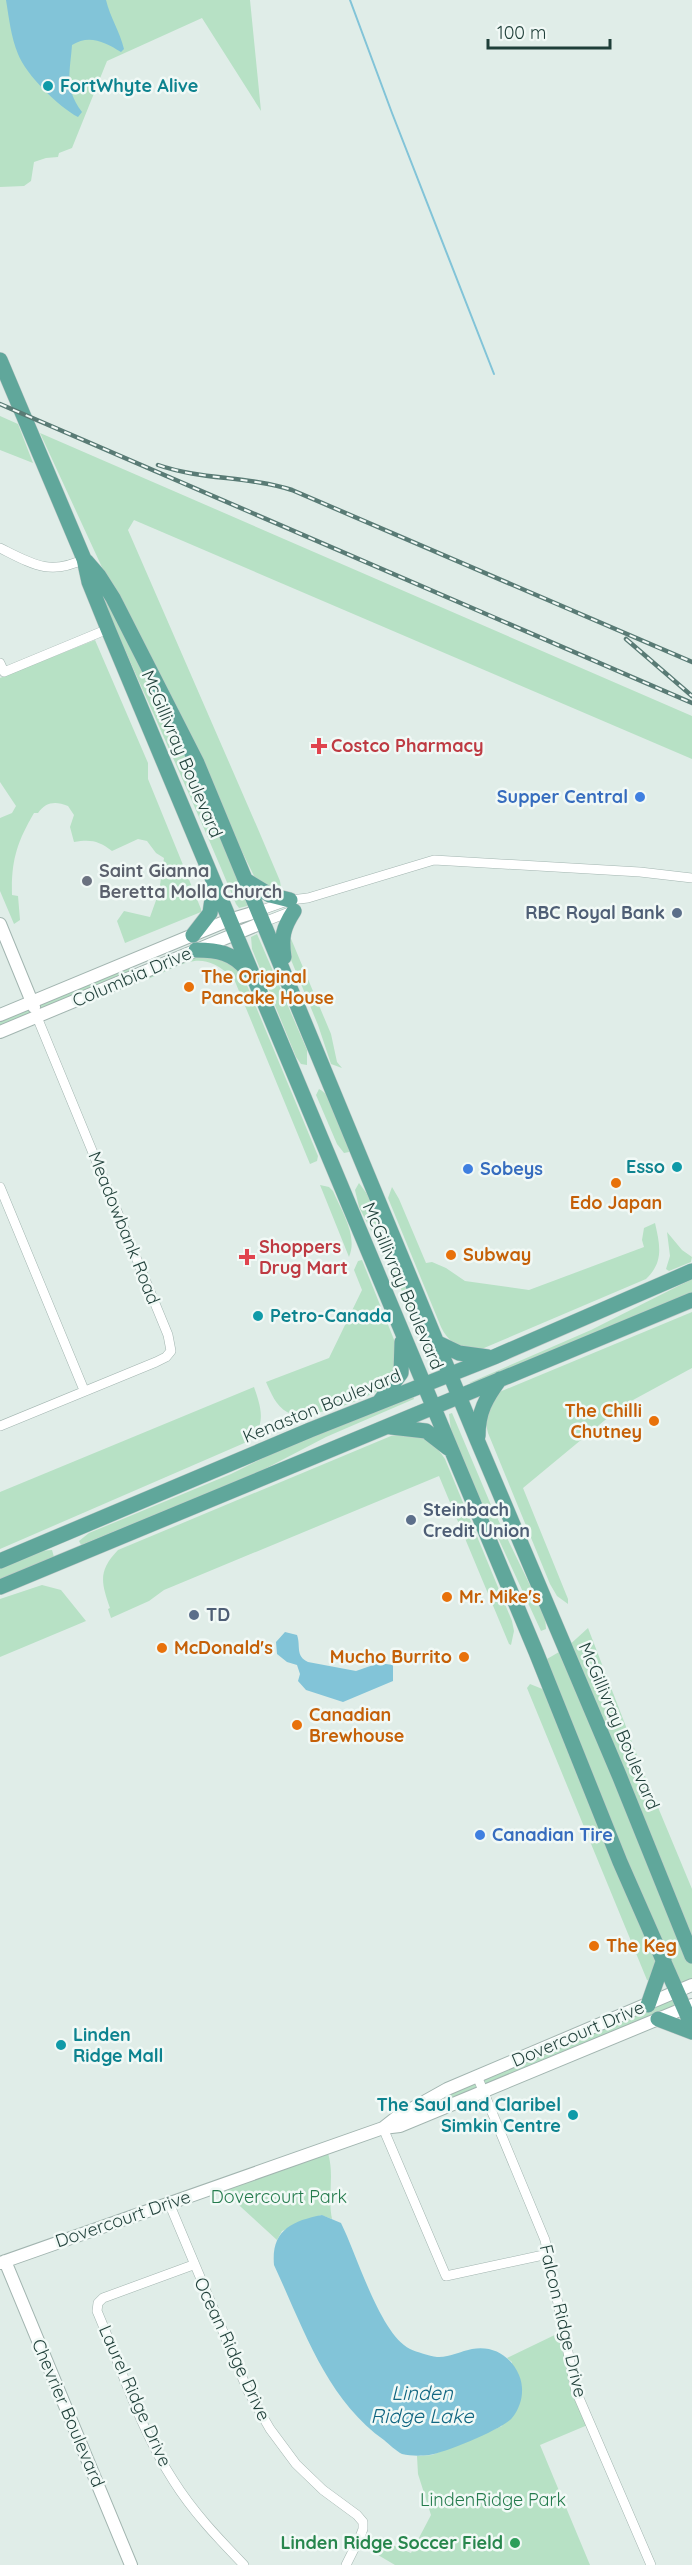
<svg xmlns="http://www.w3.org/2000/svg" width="692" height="2565" font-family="Quicksand,sans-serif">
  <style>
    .green { fill: #b7e1c5 }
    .water { fill: #82c4d8 }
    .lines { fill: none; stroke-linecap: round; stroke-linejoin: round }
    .stream { stroke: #82c4d8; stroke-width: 2 }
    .minor-casing { stroke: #a2b5b0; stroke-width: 10 }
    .tertiary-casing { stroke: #a2b5b0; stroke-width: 14 }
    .primary-casing { stroke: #c0c9c8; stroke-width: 16 }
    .minor { stroke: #fff; stroke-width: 9 }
    .tertiary { stroke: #fff; stroke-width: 12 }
    .primary { stroke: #60a79b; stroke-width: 15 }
    .rail-casing { stroke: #597b75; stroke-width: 4.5 }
    .rail { stroke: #f1f9f6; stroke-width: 2; stroke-dasharray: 7; stroke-linecap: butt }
    .culture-dot { fill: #0f9aa8; stroke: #f1f9f6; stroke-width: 2 }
    .health-dot { fill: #e0444e; stroke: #f1f9f6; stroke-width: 2 }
    .shop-dot { fill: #3f7fe0; stroke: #f1f9f6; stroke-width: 2 }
    .worship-dot { fill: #6b7280; stroke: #f1f9f6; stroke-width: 2 }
    .service-dot { fill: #5c6f8a; stroke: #f1f9f6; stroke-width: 2 }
    .food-dot { fill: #e8710a; stroke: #f1f9f6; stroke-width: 2 }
    .leisure-dot { fill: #2e9e5b; stroke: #f1f9f6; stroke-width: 2 }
    .labels { text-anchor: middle; stroke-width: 5; stroke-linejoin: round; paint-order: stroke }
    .culture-label { font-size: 18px; font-weight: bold; fill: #0d838f; stroke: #f1f9f6; text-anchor: start }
    .health-label { font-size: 18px; font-weight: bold; fill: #be3a42; stroke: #f1f9f6; text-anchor: start }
    .street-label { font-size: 18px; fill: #1f3f39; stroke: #f1f9f6 }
    .shop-label { font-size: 18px; font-weight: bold; fill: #366cbe; stroke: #f1f9f6; text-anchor: start }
    .worship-label { font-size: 18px; font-weight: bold; fill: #5b616d; stroke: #f1f9f6; text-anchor: start }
    .service-label { font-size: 18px; font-weight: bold; fill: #4e5e75; stroke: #f1f9f6; text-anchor: start }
    .food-label { font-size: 18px; font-weight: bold; fill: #c56008; stroke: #f1f9f6; text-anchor: start }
    .park-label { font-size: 18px; fill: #247b4d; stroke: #f1f9f6 }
    .leisure-label { font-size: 18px; font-weight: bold; fill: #27864d; stroke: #f1f9f6; text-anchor: end }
    .water-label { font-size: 20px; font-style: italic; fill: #126782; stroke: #f1f9f6 }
  </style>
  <rect width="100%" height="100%" fill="#e0ede8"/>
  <path class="green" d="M0 0H250L261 111 202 18 107 61 72 148 59 153 58 157 46 158 34 162 31 181 24 186 0 187Z
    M0 416 18 424 33 463 0 450Z
    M40 433 692 716V759L134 520 128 530 258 829 280 881 282 894 257 882 106 576Z
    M97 577 175 729 247 895V906L239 908 236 904C191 795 141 688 94 579Z
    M95 640 148 763V779L201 909V912L125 943 117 921 124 911 150 917 159 892 164 858 156 853 147 841 138 839 112 851C99 841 91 839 74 842L70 827 74 815 68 806C55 801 46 802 38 813H34C17 842 11 861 12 895L18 896 20 920 14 924 0 891V818L12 813 16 806 0 782V678Z
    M257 934 307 1050V1065L301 1064 296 1057 252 949 251 937Z
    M289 934 331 1034 337 1062 342 1068 331 1064 318 1025 289 955Z
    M213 953 239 966 318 1156 317 1161 310 1164 234 979C200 947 186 964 148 979L151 975 192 957Z
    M128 962 134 977 0 1032V1015Z
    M319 1089C333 1095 349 1137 349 1152L344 1153 337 1144 316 1095Z
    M359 1183 367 1194C390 1248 415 1301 437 1356V1364H433L402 1291 359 1207 355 1190Z
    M320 1185 329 1187 333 1191C342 1212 358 1236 349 1257Z
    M392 1187 399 1199 426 1263 432 1262 446 1268 465 1281 529 1290 644 1247 642 1240 644 1228 655 1223C660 1245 664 1262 646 1279L484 1348C464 1353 449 1344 441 1327L388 1198Z
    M667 1232 682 1250 692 1257 691 1262 669 1271 666 1269 670 1256Z
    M362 1260 397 1347 398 1370C393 1376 386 1386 379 1390 361 1401 306 1422 287 1412 276 1406 271 1393 266 1382L329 1358 362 1290 354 1270 358 1261Z
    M692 1279V1293L477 1382 469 1383 591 1330Z
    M692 1312V1368L622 1406 523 1488 568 1599V1604L557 1596 550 1584 488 1433 485 1420 497 1393Z
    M254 1387C261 1407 267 1425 249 1441L0 1549V1492Z
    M413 1396 414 1399 326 1437 259 1472 81 1545 79 1541 89 1533 231 1474 283 1448Z
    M452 1413 491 1505 545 1616 546 1629 541 1631 475 1488 451 1431 449 1414Z
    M405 1433C423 1435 436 1444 445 1459L512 1621 514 1631 511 1645 509 1644 439 1476 164 1590 149 1601 111 1618 108 1609 110 1608C101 1582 98 1571 118 1550L391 1436Z
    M52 1550 54 1557 0 1579V1568L40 1551Z
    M42 1585 61 1590 86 1621 0 1657V1599Z
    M588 1628 645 1776 692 1889V1985L678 1992 686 2008 483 2090 389 2122 678 1991 665 1960 656 1983 647 1980 527 1688 530 1684 550 1692 540 1663 566 1648Z
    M326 2148C336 2171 327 2195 332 2219L321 2215 282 2231 277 2240 218 2186Z
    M563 2331 573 2379 590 2424 540 2445 590 2565H395L361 2545 366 2534 411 2553 431 2515 418 2474 417 2456 432 2455 502 2426 512 2362 507 2358Z"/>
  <path class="water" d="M6 0H106C110 17 120 32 124 49L121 52C105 42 89 34 72 45 70 73 64 88 82 112L78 117C59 107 26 75 18 54 11 37 9 18 6 0Z
    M285 1632 297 1635C301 1646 295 1656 308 1662L356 1671 379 1663 393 1665V1681L343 1702 306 1690 298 1681 300 1674 297 1665 287 1662 277 1654 276 1642Z
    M322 2215 341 2223C357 2255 380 2334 410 2349 417 2352 429 2356 437 2357 448 2358 461 2351 472 2349 493 2345 511 2356 519 2375 525 2389 522 2406 512 2418 503 2429 444 2453 429 2455 421 2456 410 2456 402 2454 396 2451 389 2444 384 2440 326 2399 303 2327 274 2265 271 2231 291 2221 322 2215Z"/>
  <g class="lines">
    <path class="stream" d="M350 0 392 113 494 374"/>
    <defs>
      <path id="minor" d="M0 548C32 564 50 576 84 559
        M0 663 4 672 108 629
        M259 911 290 900 308 898 434 860 640 872 692 878
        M264 922 292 911
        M0 1187 84 1390
        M0 1426 156 1362 166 1357 171 1351 168 1335 37 1017
        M477 2076 545 2240 576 2391 651 2565
        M383 2128 446 2276 548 2254
        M169 2203 248 2391 270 2429 296 2464 323 2490 357 2515 363 2522V2529L360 2537 346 2565
        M193 2265 103 2298 98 2303 97 2311C121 2367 140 2429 173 2480 193 2512 218 2538 244 2565"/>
      <path id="tertiary" d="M0 924 34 1007
        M0 1015 229 920 259 911
        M0 1032 264 922
        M383 2128 397 2117 447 2089 692 1985
        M5 2261 131 2565
        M0 2263 383 2128 400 2126 692 2005"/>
      <path id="primary" d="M0 360 84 559 89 582 108 629 536 1652 620 1862 692 2026
        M86 561 99 576 113 598 197 763 478 1442 619 1775 692 1956
        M247 881 270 895 290 900
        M193 935 210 913 214 885
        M196 950C218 950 233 953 247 970
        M284 957C281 937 283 928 294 911
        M438 1343 459 1353 488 1357
        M380 1401 401 1373 402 1342
        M391 1427 426 1431 448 1448
        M478 1436C478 1412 486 1398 500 1379
        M0 1561 310 1430 494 1357 692 1271
        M0 1587 692 1300
        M648 2005 664 1959
        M658 2019 692 2032"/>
    </defs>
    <use href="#minor" class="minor-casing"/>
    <use href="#tertiary" class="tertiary-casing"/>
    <use href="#primary" class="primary-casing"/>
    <use href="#minor" class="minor"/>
    <use href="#tertiary" class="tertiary"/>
    <use href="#primary" class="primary"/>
    <defs>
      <path id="rail" d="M0 404 692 703
        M158 465C201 480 248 476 292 490L692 662
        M626 639 692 696"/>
    </defs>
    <use href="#rail" class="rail-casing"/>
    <use href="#rail" class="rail"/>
  </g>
  <g class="culture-dot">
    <circle cx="48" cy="86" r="6"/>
    <circle cx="677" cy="1167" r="6"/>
    <circle cx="258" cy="1316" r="6"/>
    <circle cx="61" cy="2045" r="6"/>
    <circle cx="573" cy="2115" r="6"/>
  </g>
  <g class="health-dot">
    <path d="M316 737h6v6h6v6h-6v6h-6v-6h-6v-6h6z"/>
    <path d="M244 1248h6v6h6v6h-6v6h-6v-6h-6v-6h6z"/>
  </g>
  <g class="shop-dot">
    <circle cx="640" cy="797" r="6"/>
    <circle cx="468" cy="1169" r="6"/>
    <circle cx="480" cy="1835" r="6"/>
  </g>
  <circle class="worship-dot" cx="87" cy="881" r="6"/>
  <g class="service-dot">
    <circle cx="677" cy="913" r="6"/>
    <circle cx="411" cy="1520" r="6"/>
    <circle cx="194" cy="1615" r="6"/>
  </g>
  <g class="food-dot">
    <circle cx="189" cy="987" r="6"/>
    <circle cx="616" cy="1183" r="6"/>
    <circle cx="451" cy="1255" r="6"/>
    <circle cx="654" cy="1421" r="6"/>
    <circle cx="447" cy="1597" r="6"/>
    <circle cx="162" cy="1648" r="6"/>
    <circle cx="464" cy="1657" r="6"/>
    <circle cx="297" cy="1725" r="6"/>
    <circle cx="594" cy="1946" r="6"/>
  </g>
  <circle class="leisure-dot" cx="515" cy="2543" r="6"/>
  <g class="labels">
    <g class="culture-label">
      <text x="60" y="92">FortWhyte Alive</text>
      <text x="665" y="1173" text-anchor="end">Esso</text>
      <text x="270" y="1322">Petro-Canada</text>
      <text x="73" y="2041">Linden<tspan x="73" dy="21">Ridge Mall</tspan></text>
      <text x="561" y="2111" text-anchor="end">The Saul and Claribel<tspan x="561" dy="21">Simkin Centre</tspan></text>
    </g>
    <g class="health-label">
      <text x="331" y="752">Costco Pharmacy</text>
      <text x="259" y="1253">Shoppers<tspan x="259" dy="21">Drug Mart</tspan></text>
    </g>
    <g class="street-label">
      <text transform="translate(182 754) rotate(67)" y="6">McGillivray Boulevard</text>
      <text transform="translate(132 977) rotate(-23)" y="6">Columbia Drive</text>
      <text transform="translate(124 1228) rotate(68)" y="6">Meadowbank Road</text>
      <text transform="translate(403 1286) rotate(67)" y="6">McGillivray Boulevard</text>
      <text transform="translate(322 1406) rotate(-22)" y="6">Kenaston Boulevard</text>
      <text transform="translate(619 1726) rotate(67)" y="6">McGillivray Boulevard</text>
      <text transform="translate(578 2034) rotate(-23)" y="6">Dovercourt Drive</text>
      <text transform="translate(123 2219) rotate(-19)" y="6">Dovercourt Drive</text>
      <text transform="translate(563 2321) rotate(77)" y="6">Falcon Ridge Drive</text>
      <text transform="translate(232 2349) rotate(65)" y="6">Ocean Ridge Drive</text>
      <text transform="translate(135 2396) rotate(66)" y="6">Laurel Ridge Drive</text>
      <text transform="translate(68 2413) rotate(67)" y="6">Chevrier Boulevard</text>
    </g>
    <g class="shop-label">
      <text x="628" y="803" text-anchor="end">Supper Central</text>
      <text x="480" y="1175">Sobeys</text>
      <text x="492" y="1841">Canadian Tire</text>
    </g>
    <g class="worship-label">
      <text x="99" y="877">Saint Gianna<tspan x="99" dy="21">Beretta Molla Church</tspan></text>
    </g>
    <g class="service-label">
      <text x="665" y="919" text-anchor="end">RBC Royal Bank</text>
      <text x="423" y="1516">Steinbach<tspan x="423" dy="21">Credit Union</tspan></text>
      <text x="206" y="1621">TD</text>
    </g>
    <g class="food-label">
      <text x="201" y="983">The Original<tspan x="201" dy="21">Pancake House</tspan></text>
      <text x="616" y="1209" text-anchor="middle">Edo Japan</text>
      <text x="463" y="1261">Subway</text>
      <text x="642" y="1417" text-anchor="end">The Chilli<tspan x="642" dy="21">Chutney</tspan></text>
      <text x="459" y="1603">Mr. Mike's</text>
      <text x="174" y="1654">McDonald's</text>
      <text x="452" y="1663" text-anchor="end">Mucho Burrito</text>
      <text x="309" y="1721">Canadian<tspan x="309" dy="21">Brewhouse</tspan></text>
      <text x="606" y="1952">The Keg</text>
    </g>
    <g class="park-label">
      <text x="279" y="2203">Dovercourt Park</text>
      <text x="493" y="2506">LindenRidge Park</text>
    </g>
    <g class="leisure-label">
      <text x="503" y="2549">Linden Ridge Soccer Field</text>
    </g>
    <g class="water-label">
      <text x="422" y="2400">Linden<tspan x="422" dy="23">Ridge Lake</tspan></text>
    </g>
  </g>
  <path d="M488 39v9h122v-9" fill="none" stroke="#1f3f39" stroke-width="3"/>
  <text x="497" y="39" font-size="18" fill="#1f3f39" stroke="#f1f9f6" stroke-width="4.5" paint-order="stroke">100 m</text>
</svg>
